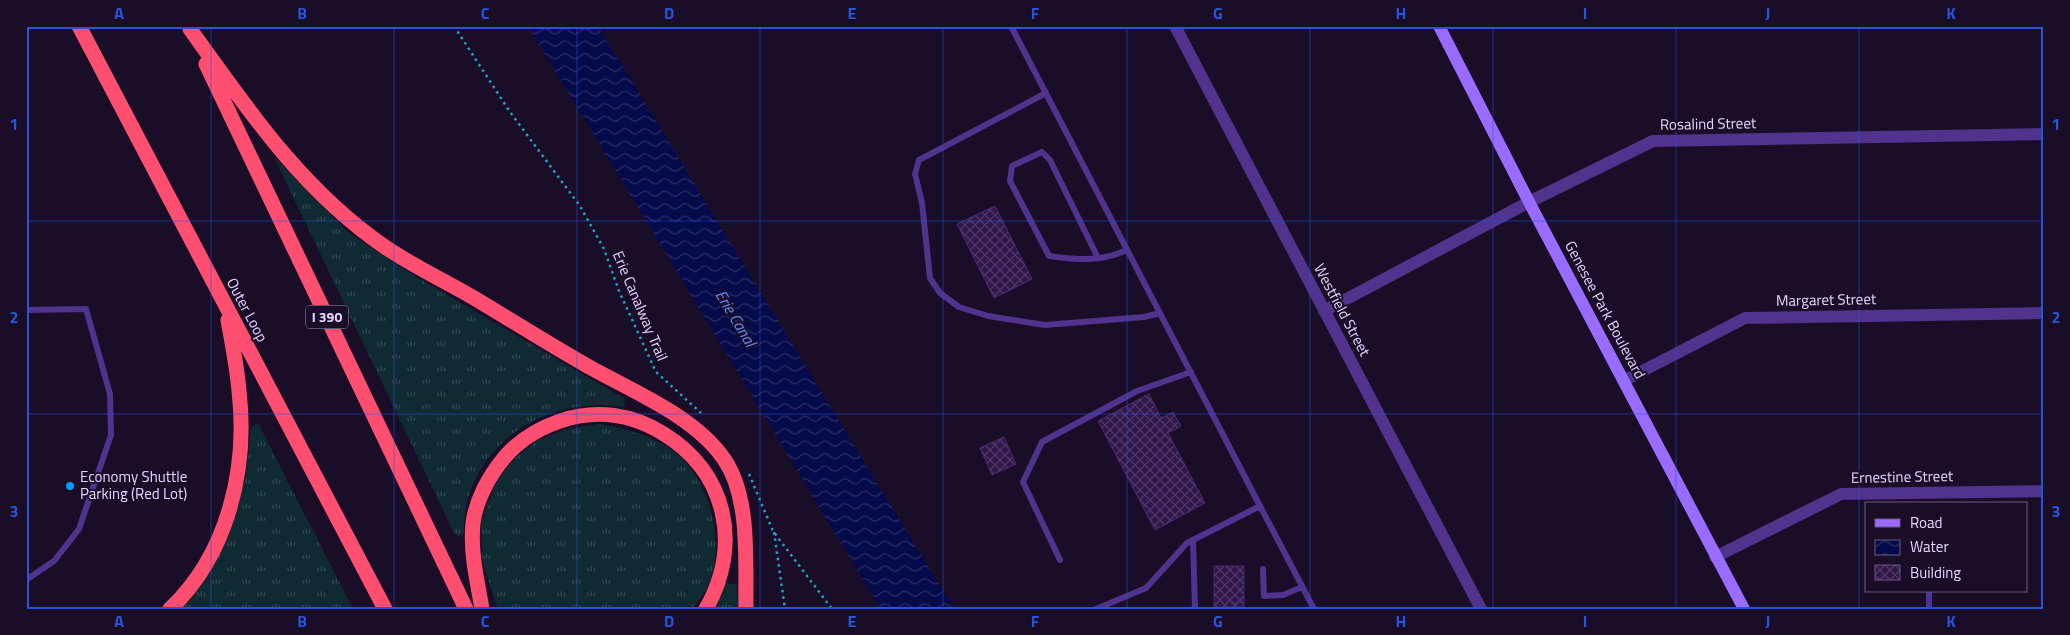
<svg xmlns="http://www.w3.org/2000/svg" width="2070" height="635" font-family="'Titillium Web',sans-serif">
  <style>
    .grass { fill: url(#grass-tufts) }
    .water { fill: url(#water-waves) }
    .building { fill: url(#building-cross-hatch); stroke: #4f277a }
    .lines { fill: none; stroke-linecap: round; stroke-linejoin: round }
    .path { stroke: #23a0c5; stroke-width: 2.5; stroke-dasharray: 2.5 4; stroke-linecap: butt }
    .lane { stroke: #50338c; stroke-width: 6 }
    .street { stroke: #50338c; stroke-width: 12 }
    .secondary { stroke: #9a6bff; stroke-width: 12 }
    .highway { stroke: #ff4f71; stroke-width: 15 }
    .grid { fill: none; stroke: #2755da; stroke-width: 1; stroke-opacity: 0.55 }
    .poi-dot { fill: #009cff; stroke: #1a0d28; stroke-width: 2 }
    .labels { text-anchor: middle; stroke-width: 4; stroke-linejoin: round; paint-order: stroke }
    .shield { fill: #1a0d28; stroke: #a998be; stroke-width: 1 }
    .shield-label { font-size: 14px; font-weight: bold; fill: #e6d4ff }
    .street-label { font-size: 15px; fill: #e6d4ff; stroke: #1a0d28 }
    .poi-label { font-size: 15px; fill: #e6d4ff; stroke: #1a0d28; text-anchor: start }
    .water-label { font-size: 16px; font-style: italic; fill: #6289ff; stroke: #1a0d28 }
    .neatline { fill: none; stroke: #2755da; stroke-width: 2 }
    .grid-label { font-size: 16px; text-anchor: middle; font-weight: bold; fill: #2755da }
  </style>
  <defs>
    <pattern id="grass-tufts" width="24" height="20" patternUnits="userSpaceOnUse" patternTransform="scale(1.25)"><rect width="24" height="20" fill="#0f2a33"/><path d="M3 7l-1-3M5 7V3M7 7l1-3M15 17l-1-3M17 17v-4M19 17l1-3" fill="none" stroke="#324852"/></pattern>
    <pattern id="water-waves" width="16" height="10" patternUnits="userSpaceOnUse" patternTransform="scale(1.25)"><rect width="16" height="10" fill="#050a4a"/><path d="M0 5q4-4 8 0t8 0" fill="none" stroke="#292d65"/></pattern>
    <pattern id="building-cross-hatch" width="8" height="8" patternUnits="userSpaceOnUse" patternTransform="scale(1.25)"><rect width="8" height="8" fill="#31174b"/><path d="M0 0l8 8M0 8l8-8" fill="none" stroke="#4f3866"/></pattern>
  </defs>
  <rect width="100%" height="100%" fill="#1a0d28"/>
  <path class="grass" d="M274 157 349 233 415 276 625 399 624 407C545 394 462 448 464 533L460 537 454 533Z
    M258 423 353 609H178L230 528 246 476 251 427Z
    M599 424C626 429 652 435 675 452 711 480 728 549 706 590 702 596 697 603 692 609H498L482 561 481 522 498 479 514 459 537 441 567 429Z
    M725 583 737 585 738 609H716Z"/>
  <path class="water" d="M528 26H598L954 609H881Z"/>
  <path class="building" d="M995 206 1032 279 994 298 957 224Z
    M1149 394 1161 418 1173 412 1181 426 1168 433 1205 503 1155 530 1098 421Z
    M1004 437 1016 464 992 475 980 448Z
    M1214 566H1244V609H1214Z"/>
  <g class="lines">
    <path class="path" d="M454 26 510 112 580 206 604 249 619 291 656 372 701 413
      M749 474 773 531 832 609
      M774 532 785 609"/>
    <path class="lane" d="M1011 26 1260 506
      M1046 93 919 160 915 174 922 203 930 278 940 293 959 307 988 316 1045 325 1144 317 1160 313
      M1098 258 1050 160 1042 152 1012 166 1010 181 1049 256C1076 260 1101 262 1127 250
      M26 310 86 309 110 394 111 435 79 529 54 561 26 580
      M1193 540 1195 609
      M1060 560 1023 482 1042 442 1137 391 1191 372
      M1263 569 1264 596 1283 595 1302 587
      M1929 591V609
      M1096 609 1146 588 1187 543 1260 506 1314 609"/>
    <path class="street" d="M1175 26 1481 609
      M1324 311 1529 202 1653 141 2044 134
      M1625 380 1745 318 2044 313
      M1715 557 1841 494 2044 491"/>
    <path class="secondary" d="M1439 26 1529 202 1744 609"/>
    <path class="highway" d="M79 26 385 609
      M190 29C248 110 302 190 385 247 413 266 445 281 474 298 511 320 547 343 584 364 629 390 694 415 724 459 751 498 745 563 746 609
      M206 64 466 609
      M170 609C228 554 248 469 239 391 237 367 232 343 228 320
      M482 609C477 580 470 552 473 523 476 500 489 476 504 458 519 440 537 429 560 421 596 409 632 414 664 434 727 473 742 545 706 609"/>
  </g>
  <path class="grid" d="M211 26V609M394 26V609M577 26V609M760 26V609M943 26V609M1127 26V609M1310 26V609M1493 26V609M1676 26V609M1859 26V609M26 221H2044M26 414H2044"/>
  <circle class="poi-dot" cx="70" cy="486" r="5"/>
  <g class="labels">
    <rect class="shield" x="306" y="305.5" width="42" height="23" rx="4"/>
    <g class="shield-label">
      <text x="327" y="322">I 390</text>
    </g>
    <g class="street-label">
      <text transform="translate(1708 124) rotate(-1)" y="5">Rosalind Street</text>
      <text transform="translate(1826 300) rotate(-1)" y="5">Margaret Street</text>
      <text transform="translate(640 306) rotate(67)" y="5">Erie Canalway Trail</text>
      <text transform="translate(247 310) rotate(62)" y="5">Outer Loop</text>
      <text transform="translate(1342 310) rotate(62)" y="5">Westfield Street</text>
      <text transform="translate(1605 310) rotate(62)" y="5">Genesee Park Boulevard</text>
      <text transform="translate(1902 477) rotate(-1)" y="5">Ernestine Street</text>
    </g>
    <g class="poi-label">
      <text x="80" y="482">Economy Shuttle<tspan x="80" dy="17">Parking (Red Lot)</tspan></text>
    </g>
    <g class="water-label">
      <text transform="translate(736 318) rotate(59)" y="6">Erie Canal</text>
    </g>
  </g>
  <rect width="2070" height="635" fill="none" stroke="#1a0d28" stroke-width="55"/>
  <rect x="1865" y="502" width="162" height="90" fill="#1a0d28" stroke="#6c5d7e"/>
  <rect x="1875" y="519" width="25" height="8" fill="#9a6bff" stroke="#6c5d7e"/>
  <text x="1910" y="528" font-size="15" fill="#e6d4ff">Road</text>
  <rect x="1875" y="540" width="25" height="15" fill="url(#water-waves)" stroke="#6c5d7e"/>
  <text x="1910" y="552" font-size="15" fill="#e6d4ff">Water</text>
  <rect x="1875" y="565" width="25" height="15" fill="url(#building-cross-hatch)" stroke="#6c5d7e"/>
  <text x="1910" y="578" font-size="15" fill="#e6d4ff">Building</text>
  <rect x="28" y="28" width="2014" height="580" class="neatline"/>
  <g class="grid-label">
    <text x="119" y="19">A</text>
    <text x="302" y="19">B</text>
    <text x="485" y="19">C</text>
    <text x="669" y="19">D</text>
    <text x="852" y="19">E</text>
    <text x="1035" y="19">F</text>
    <text x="1218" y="19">G</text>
    <text x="1401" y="19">H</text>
    <text x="1585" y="19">I</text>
    <text x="1768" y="19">J</text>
    <text x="1951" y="19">K</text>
    <text x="14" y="130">1</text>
    <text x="2056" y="130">1</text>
    <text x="14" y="323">2</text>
    <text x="2056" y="323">2</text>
    <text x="14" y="517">3</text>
    <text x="2056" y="517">3</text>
    <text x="119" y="627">A</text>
    <text x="302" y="627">B</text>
    <text x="485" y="627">C</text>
    <text x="669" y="627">D</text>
    <text x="852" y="627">E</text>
    <text x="1035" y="627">F</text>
    <text x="1218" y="627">G</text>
    <text x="1401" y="627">H</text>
    <text x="1585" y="627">I</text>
    <text x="1768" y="627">J</text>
    <text x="1951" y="627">K</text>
  </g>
</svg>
